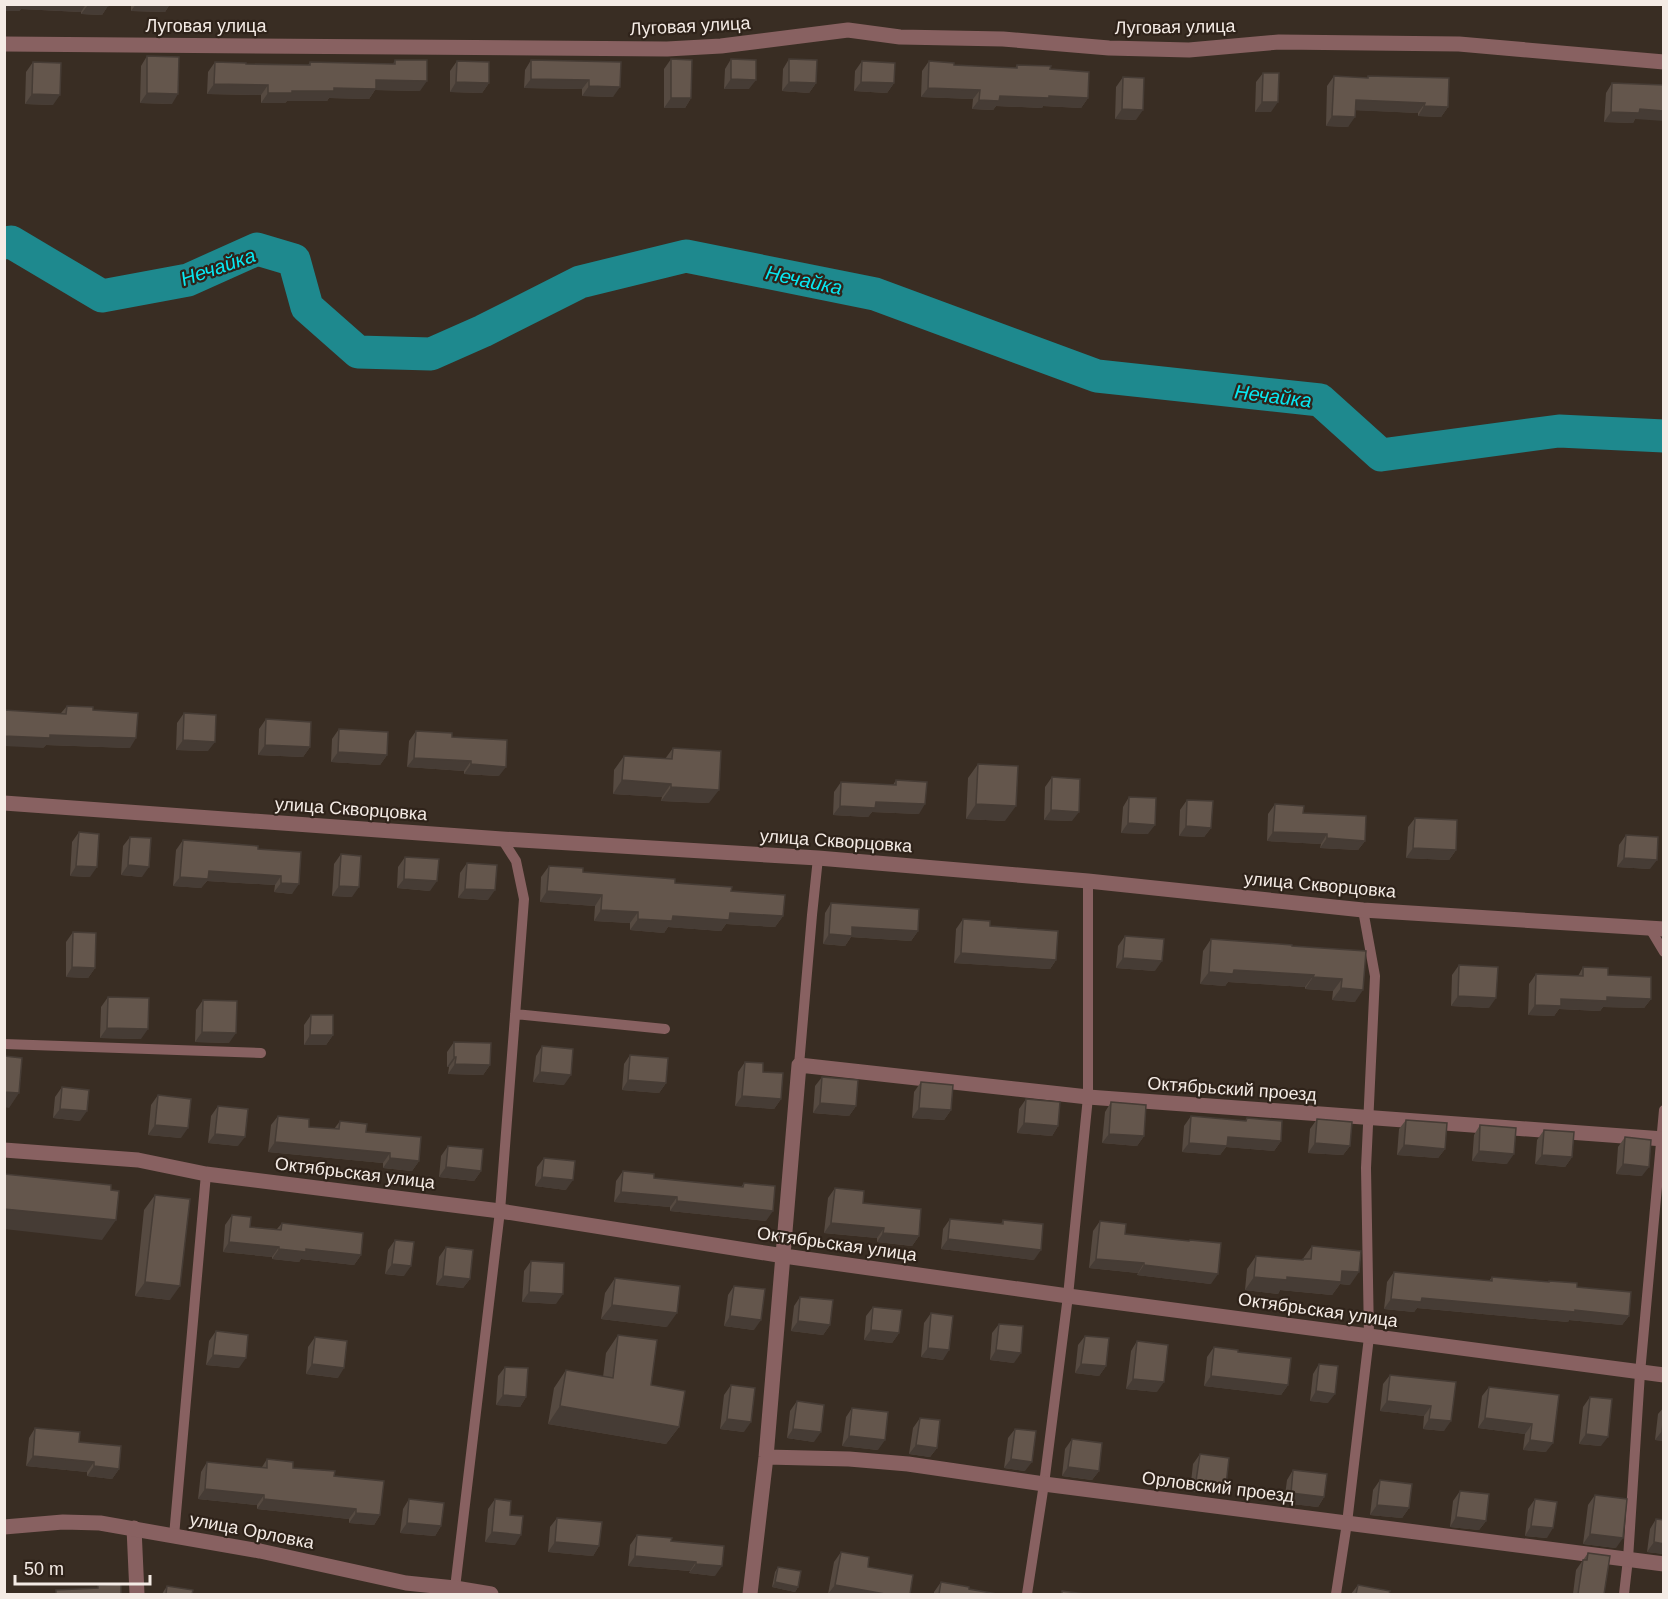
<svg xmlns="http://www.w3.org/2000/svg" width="1668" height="1599" font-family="Arial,sans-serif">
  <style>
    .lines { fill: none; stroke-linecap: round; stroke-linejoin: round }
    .river { stroke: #1e898e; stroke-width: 33 }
    .service { stroke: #886161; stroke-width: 10 }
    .minor { stroke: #886161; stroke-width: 15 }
    .tertiary { stroke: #886161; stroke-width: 15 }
    .wall { fill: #564a41 }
    .shaded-wall { fill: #463c35 }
    .building { fill: #64564c; stroke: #463c35; stroke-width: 1.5 }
    .labels { text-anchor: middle; stroke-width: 4.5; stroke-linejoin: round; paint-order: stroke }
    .street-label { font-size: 18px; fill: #f4ebe5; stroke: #2f231a }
    .water-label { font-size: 20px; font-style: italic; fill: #07e8f2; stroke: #2f231a }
  </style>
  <rect width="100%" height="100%" fill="#392d23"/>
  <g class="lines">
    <path class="river" d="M4 243 11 242 102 296 188 280 257 249 294 260 307 307 358 352 431 354 483 331 580 282 686 256 875 294 1097 376 1320 400 1381 455 1559 431 1664 436"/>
    <path class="service" d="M1649 927 1664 952
      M515 1014 665 1029
      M4 1044 261 1053
      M799 1065 812 915 818 858
      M174 1536 206 1174
      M455 1588 500 1211 524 899 516 861 502 839
      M1027 1594 1044 1484 1068 1296 1088 1097V881
      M1336 1594 1347 1523 1369 1337 1366 1168 1375 976 1363 910
      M1624 1594 1628 1559 1640 1373 1664 1110"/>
    <path class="minor" d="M4 44 667 49 721 46 848 30 900 37 1003 39 1109 48 1189 50 1279 42 1459 44 1664 62
      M4 803 502 839 818 858 1088 881 1363 910 1664 929
      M4 1150 138 1160 206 1174 500 1211 784 1256 1068 1296 1664 1375
      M766 1457 849 1459 908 1464 1044 1484 1664 1564
      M134 1528 137 1594
      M750 1594 766 1457 799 1065 1088 1097 1664 1139"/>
    <path class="tertiary" d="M4 1527 63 1522 100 1523 260 1551 406 1583 455 1588 491 1594"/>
  </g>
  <path class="wall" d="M4 4H109L102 15 81 14V12L21 9 19 11Z
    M131 4H170L165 12 131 11Z
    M147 56 172 104 140 103 141 66Z
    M671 59 691 98 685 108H664V69Z
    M731 59 749 89H724L725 69Z
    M789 59 816 83 809 93 782 91 783 69Z
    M395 60 420 91 375 90 369 99 329 98 327 101H287L285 103H261V95L207 94 208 72 215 62 246 64 308 65 310 62 393 64Z
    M531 60 621 62 613 97 582 96V89L524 88 525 70Z
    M457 61 489 83 482 93 450 92V71Z
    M862 61 894 83 887 93 854 91 855 71Z
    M929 61 954 65 1015 68 1017 65 1050 69 1088 98 1081 108 1043 106 1042 108 996 106 993 110 972 109 973 99 921 97 922 71Z
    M33 62 53 105 25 104 26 72Z
    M1263 73 1271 112H1255L1256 82Z
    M1334 76 1367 78 1368 76 1448 107 1441 117 1418 116V113L1355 110 1348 127 1326 126 1327 86Z
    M1123 77 1136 120 1115 119 1116 87Z
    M1612 83 1635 119 1633 123 1604 122 1606 93Z
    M67 706 93 710 130 748 46 745 43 748 61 713Z
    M184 713 208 751 176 750 177 723Z
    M266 719 310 747 303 757 258 755 259 729Z
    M339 729 387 755 380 765 331 762 332 739Z
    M416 731 452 737 499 776 464 774V771L407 767 409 741Z
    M673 748 709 803 661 801 662 797 613 794 614 770 624 756 665 759Z
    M978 764 1005 821 966 819 968 778Z
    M1052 777 1072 821 1044 820 1045 787Z
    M896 780 919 814 872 812 868 817 833 815 834 792 841 782 893 785Z
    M1129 797 1148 834 1121 833 1123 807Z
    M1187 800 1211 828 1204 837 1179 836 1180 810Z
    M1275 804 1303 813 1365 841 1358 850 1320 848 1321 844 1267 841 1268 814Z
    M1415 818 1456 850 1449 860 1406 858 1408 827Z
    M79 832 90 877 70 876 72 842Z
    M1626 835 1650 869 1617 867 1619 845Z
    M130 837 142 877 121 875 123 846Z
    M183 840 258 849 301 852 292 894 274 892 275 885 207 881 201 888 173 886 176 850Z
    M341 854 352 897 332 896 334 864Z
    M405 857 430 891 397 888 398 867Z
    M467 863 488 900 458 898 460 873Z
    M549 866 583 872 675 883 731 891 783 916 775 927 726 924 721 931 668 927 664 933 630 930V923L594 921 595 906 540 902 541 877Z
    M831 903 918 931 911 941 851 937 845 946 823 944 825 913Z
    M963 919 990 926 1056 960 1050 969 954 963 956 929Z
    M73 932 95 968 88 978 66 977V942Z
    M1125 936 1155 971 1116 968 1118 946Z
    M1211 939 1292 946 1366 951 1355 1002 1332 1000 1333 991 1305 989V987L1228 982 1225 986 1200 984 1203 951Z
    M1459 965 1489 1008 1451 1006 1452 975Z
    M1583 967 1608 975 1651 999 1644 1008 1603 1007 1600 1011 1559 1009 1554 1016 1528 1015 1529 984 1536 974 1578 976Z
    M108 997 141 1039 100 1038 101 1007Z
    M203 1000 229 1043 195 1042 196 1010Z
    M311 1015 333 1035 326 1045H304V1025Z
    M454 1042 490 1065 483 1075 448 1074 449 1067H447V1052Z
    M542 1046 564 1085 533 1082 536 1056Z
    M630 1055 666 1083 659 1093 622 1090 624 1064Z
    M745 1062 781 1099 774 1109 735 1106 738 1072Z
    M822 1077 856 1106 849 1116 813 1113 815 1086Z
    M921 1082 951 1110 944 1120 912 1118 914 1092Z
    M62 1087 80 1121 53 1118 55 1097Z
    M158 1095 181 1138 148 1135 151 1105Z
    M1026 1099 1058 1126 1052 1136 1017 1133 1019 1109Z
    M1111 1102 1144 1136 1137 1146 1102 1143 1105 1112Z
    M218 1106 238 1146 208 1143 211 1116Z
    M278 1116 309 1127 334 1129 340 1121 366 1132 419 1161 412 1171 383 1168V1163L268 1152 271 1125Z
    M1191 1116 1245 1121 1247 1118 1281 1141 1274 1151 1226 1147 1220 1155 1182 1152 1184 1126Z
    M1317 1119 1350 1146 1343 1155 1308 1153 1310 1129Z
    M1406 1120 1445 1149 1438 1158 1397 1155 1399 1129Z
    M1480 1125 1507 1164 1472 1161 1474 1135Z
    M1544 1130 1572 1157 1565 1167 1535 1164 1537 1140Z
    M1625 1137 1642 1176 1616 1174 1618 1147Z
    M448 1146 481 1171 474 1181 439 1177 441 1156Z
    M544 1158 566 1190 535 1186 537 1167Z
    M623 1171 654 1178 741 1187 744 1183 766 1221 670 1211V1207L614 1202 616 1181Z
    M835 1188 863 1203 919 1236 912 1246 877 1242V1238L824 1233 828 1198Z
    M155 1195 170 1300 135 1296 144 1210Z
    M232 1215 250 1227 277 1229 282 1223 361 1255 354 1265 301 1259 299 1262 272 1259V1257L223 1252 225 1225Z
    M950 1219 1001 1224 1003 1220 1034 1260 941 1249 943 1229Z
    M1100 1221 1125 1234 1189 1241 1190 1240 1211 1284 1137 1275 1138 1273 1089 1268 1093 1231Z
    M395 1240 404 1276 385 1274 388 1250Z
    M1312 1246 1350 1285 1340 1284 1332 1295 1280 1290 1278 1294 1245 1290 1247 1269 1256 1256 1302 1260Z
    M446 1247 470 1279 463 1288 436 1285 439 1257Z
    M531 1261 556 1304 522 1302 524 1271Z
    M1394 1272 1489 1281 1492 1277 1548 1282 1549 1281 1577 1287 1629 1316 1622 1325 1569 1320 1568 1322 1417 1308 1414 1312 1384 1309 1387 1282Z
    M615 1278 667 1327 601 1319 605 1293Z
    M734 1286 754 1330 724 1326 728 1295Z
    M800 1297 830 1325 823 1335 791 1331 794 1306Z
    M873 1307 899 1333 892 1343 864 1340 866 1316Z
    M931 1313 943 1360 921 1357 924 1323Z
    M999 1324 1014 1363 990 1360 992 1333Z
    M216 1331 239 1368 206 1365 209 1341Z
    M618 1335 679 1427 666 1444 548 1424 554 1388 566 1370 603 1377 606 1353Z
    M1085 1336 1106 1366 1099 1376 1075 1373 1078 1345Z
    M315 1337 338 1378 306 1374 308 1347Z
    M1137 1341 1157 1392 1126 1389 1131 1351Z
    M1214 1347 1238 1352 1288 1385 1281 1395 1204 1386 1207 1357Z
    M1319 1364 1328 1403 1310 1401 1313 1374Z
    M505 1367 526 1397 520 1407 496 1405 498 1376Z
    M1390 1375 1456 1382 1444 1431 1423 1429 1424 1416 1380 1411 1383 1384Z
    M731 1385 744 1432 720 1429 724 1395Z
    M1489 1387 1559 1395 1546 1452 1523 1450 1525 1434 1478 1428 1482 1396Z
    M1590 1397 1601 1446 1579 1444 1583 1407Z
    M797 1401 814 1442 787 1438 790 1411Z
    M1664 1407V1441L1655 1440 1658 1414Z
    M852 1408 878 1450 842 1446 846 1417Z
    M920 1418 937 1448 930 1457 909 1454 913 1428Z
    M35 1428 79 1442 119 1469 112 1479 87 1476V1472L26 1466 29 1438Z
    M1015 1429 1025 1471 1004 1468 1008 1438Z
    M1072 1439 1099 1471 1092 1480 1062 1476 1065 1449Z
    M1200 1454 1219 1494 1190 1491 1193 1464Z
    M267 1459 293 1468 334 1476 380 1515 374 1525 349 1523V1519L257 1509V1505L198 1499 201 1472 207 1462 262 1467Z
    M1293 1470 1324 1497 1318 1507 1284 1503 1287 1480Z
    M1380 1480 1409 1508 1402 1518 1370 1515 1373 1490Z
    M1460 1491 1486 1521 1479 1530 1450 1527 1453 1501Z
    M1595 1495 1616 1548 1583 1544 1588 1505Z
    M409 1499 441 1526 435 1536 400 1533 403 1509Z
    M495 1499 510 1515 515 1545 485 1542 488 1509Z
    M1535 1499 1547 1538 1525 1536 1528 1509Z
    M557 1518 599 1546 593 1556 548 1552 550 1527Z
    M1656 1519 1664 1554 1647 1552 1650 1529Z
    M637 1535 671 1541 715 1576 689 1573 690 1571 628 1566 630 1545Z
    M841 1552 910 1594H828L834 1562Z
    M1588 1553 1604 1594H1573L1576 1570Z
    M778 1567 798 1587 795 1592 772 1587 775 1572Z
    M941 1582 969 1589 997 1594H934V1592Z
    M1358 1585 1389 1594H1351Z
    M167 1586 192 1594H162Z"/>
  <path class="shaded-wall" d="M4 4H86L81 12 21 9 19 11H4Z
    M136 4H170L165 12 131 11Z
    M88 5 108 6 102 15 81 14Z
    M531 79 589 80 582 89 524 88Z
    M731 79 756 80 749 89H724Z
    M376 80 427 81 420 91 375 90 369 99 329 98 327 101H287L285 103H261L268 93 334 88Z
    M456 82 489 83 482 93 450 92Z
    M789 82 816 83 809 93 782 91Z
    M861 82 894 83 887 93 854 91Z
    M214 84 268 85 261 95 207 94Z
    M589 86 620 87 613 97 582 96Z
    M928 88 980 90 973 99 921 97Z
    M147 93 178 94 172 104 140 103Z
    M32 94 60 95 53 105 25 104Z
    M1000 96H1049L1088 98 1081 108 1043 106 1042 108 996 106 993 110 972 109 979 100Z
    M671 98H691L685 108H664Z
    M1356 100 1425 103 1418 113 1349 110Z
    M1262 102H1278L1271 112H1255Z
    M1424 106 1448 107 1441 117 1418 116Z
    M1122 109 1143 110 1136 120 1115 119Z
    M1640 109 1664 111V121L1635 119 1633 123 1604 122 1611 112Z
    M1332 116 1355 117 1348 127 1326 126Z
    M50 735 136 738 130 748 46 745 43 748 4 746V736Z
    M183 740 215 742 208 751 176 750Z
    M265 745 310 747 303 757 258 755Z
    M338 752 387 755 380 765 331 762Z
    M414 758 471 761 464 771 407 767Z
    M471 764 506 767 499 776 464 774Z
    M622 780 671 784 662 797 613 794Z
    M671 787 719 790 709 803 661 801Z
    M876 802 925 804 919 814 872 812 868 817 833 815 840 806Z
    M976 804 1016 806 1005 821 966 819Z
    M1051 810 1079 812 1072 821 1044 820Z
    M1128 823 1155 825 1148 834 1121 833Z
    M1186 826 1211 828 1204 837 1179 836Z
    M1273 832 1327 834 1321 844 1267 841Z
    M1327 838 1365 841 1358 850 1320 848Z
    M1413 848 1456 850 1449 860 1406 858Z
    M1624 858 1657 860 1650 869 1617 867Z
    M128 865 149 867 142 877 121 875Z
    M76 866 97 867 90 877 70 876Z
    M209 871 281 876 275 885 207 881 201 888 173 886 180 877Z
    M404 879 437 881 430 891 397 888Z
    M281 883 299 884 292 894 274 892Z
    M339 886 359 887 352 897 332 896Z
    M465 889 495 890 488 900 458 898Z
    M547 891 602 895 595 906 540 902Z
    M601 910 638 912 630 923 594 921Z
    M730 913 783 916 775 927 726 924 721 931 668 927 664 933 630 930 638 919 673 916Z
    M852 927 918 931 911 941 851 937 845 946 823 944 829 934Z
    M961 953 1056 960 1050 969 954 963Z
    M1123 958 1162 961 1155 971 1116 968Z
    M72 967 95 968 88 978 66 977Z
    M1234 970 1314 975 1305 987 1228 982 1225 986 1200 984 1209 972Z
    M1313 977 1342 979 1333 991 1305 989Z
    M1341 988 1363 990 1355 1002 1332 1000Z
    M1458 996 1496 998 1489 1008 1451 1006Z
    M1607 997 1651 999 1644 1008 1603 1007 1600 1011 1559 1009 1554 1016 1528 1015 1535 1005 1561 999Z
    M107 1028 148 1029 141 1039 100 1038Z
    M202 1032 236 1033 229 1043 195 1042Z
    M310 1035H333L326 1045H304Z
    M454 1057H456L449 1067H447Z
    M455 1064 490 1065 483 1075 448 1074Z
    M540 1072 571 1075 564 1085 533 1082Z
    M628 1080 666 1083 659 1093 622 1090Z
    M4 1092 19 1093 9 1108 4 1107Z
    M742 1096 781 1099 774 1109 735 1106Z
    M820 1103 856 1106 849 1116 813 1113Z
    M919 1108 951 1110 944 1120 912 1118Z
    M60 1109 87 1111 80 1121 53 1118Z
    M1024 1123 1058 1126 1052 1136 1017 1133Z
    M155 1125 188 1128 181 1138 148 1135Z
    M215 1134 245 1137 238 1146 208 1143Z
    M1109 1134 1144 1136 1137 1146 1102 1143Z
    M1228 1137 1281 1141 1274 1151 1226 1147 1220 1155 1182 1152 1189 1143Z
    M275 1142 390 1153 383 1163 268 1152Z
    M1315 1143 1350 1146 1343 1155 1308 1153Z
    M1404 1145 1445 1149 1438 1158 1397 1155Z
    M1479 1151 1514 1154 1507 1164 1472 1161Z
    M1542 1155 1572 1157 1565 1167 1535 1164Z
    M390 1158 419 1161 412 1171 383 1168Z
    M1623 1164 1649 1167 1642 1176 1616 1174Z
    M446 1167 481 1171 474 1181 439 1177Z
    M542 1177 573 1180 566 1190 535 1186Z
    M621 1192 677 1197 670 1207 614 1202Z
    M677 1201 773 1211 766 1221 670 1211Z
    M4 1209 116 1220 102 1240 4 1229Z
    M831 1223 884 1228 877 1238 824 1233Z
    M883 1233 919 1236 912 1246 877 1242Z
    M948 1239 1041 1250 1034 1260 941 1249Z
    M229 1242 279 1247 272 1257 223 1252Z
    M279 1249H306L361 1255 354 1265 301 1259 299 1262 272 1259Z
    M1096 1259 1144 1263 1138 1273 1089 1268Z
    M392 1264 411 1266 404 1276 385 1274Z
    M1144 1265 1218 1274 1211 1284 1137 1275Z
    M1342 1271 1359 1272 1350 1285 1340 1284 1332 1295 1280 1290 1278 1294 1245 1290 1254 1277H1287Z
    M443 1276 470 1279 463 1288 436 1285Z
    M145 1282 180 1286 170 1300 135 1296Z
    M529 1292 563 1294 556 1304 522 1302Z
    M1422 1298 1575 1310 1629 1316 1622 1325 1569 1320 1568 1322 1417 1308 1414 1312 1384 1309 1391 1299Z
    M612 1305 677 1313 667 1327 601 1319Z
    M730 1316 761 1320 754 1330 724 1326Z
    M798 1321 830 1325 823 1335 791 1331Z
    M871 1330 899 1333 892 1343 864 1340Z
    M928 1348 949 1350 943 1360 921 1357Z
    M996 1350 1021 1353 1014 1363 990 1360Z
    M213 1355 246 1358 239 1368 206 1365Z
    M312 1364 344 1368 338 1378 306 1374Z
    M1081 1364 1106 1366 1099 1376 1075 1373Z
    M1211 1376 1288 1385 1281 1395 1204 1386Z
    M1133 1379 1164 1382 1157 1392 1126 1389Z
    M1316 1391 1335 1394 1328 1403 1310 1401Z
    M503 1395 526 1397 520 1407 496 1405Z
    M1387 1401 1431 1406 1424 1416 1380 1411Z
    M560 1406 679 1427 666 1444 548 1424Z
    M1485 1418 1532 1424 1525 1434 1478 1428Z
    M727 1419 751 1422 744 1432 720 1429Z
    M1429 1419 1451 1421 1444 1431 1423 1429Z
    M793 1429 821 1432 814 1442 787 1438Z
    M1662 1431H1664V1441L1655 1440Z
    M1586 1434 1608 1437 1601 1446 1579 1444Z
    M849 1436 885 1440 878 1450 842 1446Z
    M1530 1440 1553 1443 1546 1452 1523 1450Z
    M916 1445 937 1448 930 1457 909 1454Z
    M33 1456 94 1462 87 1472 26 1466Z
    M1011 1459 1032 1462 1025 1471 1004 1468Z
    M94 1466 119 1469 112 1479 87 1476Z
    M1068 1467 1099 1471 1092 1480 1062 1476Z
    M1196 1481 1226 1485 1219 1494 1190 1491Z
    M205 1489 264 1495 257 1505 198 1499Z
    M1291 1493 1324 1497 1318 1507 1284 1503Z
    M264 1499 356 1509 349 1519 257 1509Z
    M1377 1505 1409 1508 1402 1518 1370 1515Z
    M356 1513 380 1515 374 1525 349 1523Z
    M1456 1517 1486 1521 1479 1530 1450 1527Z
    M407 1523 441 1526 435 1536 400 1533Z
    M1531 1526 1553 1528 1547 1538 1525 1536Z
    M492 1532 521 1535 515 1545 485 1542Z
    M1590 1534 1623 1538 1616 1548 1583 1544Z
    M555 1542 599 1546 593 1556 548 1552Z
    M1654 1542 1664 1544V1554L1647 1552Z
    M635 1556 696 1562 690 1571 628 1566Z
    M696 1564 722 1566 715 1576 689 1573Z
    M775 1582 798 1587 795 1592 772 1587Z
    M835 1585 885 1594H828Z"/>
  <path class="building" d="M88 4H109L108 6Z
    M147 56 179 57 178 94 147 93Z
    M671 59 692 60 691 98H671Z
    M731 59 756 60V80L731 79Z
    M789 59 817 60 816 83 789 82Z
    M395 60H427V81L376 80V89L334 88V91H292V93H268V85L214 84 215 62 246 63V64L310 65V62L395 64Z
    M531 60 621 62 620 87 589 86V80L531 79Z
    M457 61 489 62V83L456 82Z
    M862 61 895 63 894 83 861 82Z
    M929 61 954 63V65L1017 68V65L1051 66 1050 69 1089 72 1088 98 1049 96V98L1000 96 999 101 979 100 980 90 928 88Z
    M33 62 61 63 60 95 32 94Z
    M1263 73H1279L1278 102H1262Z
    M1334 76 1368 78V76L1449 78 1448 107 1424 106 1425 103 1356 100 1355 117 1332 116Z
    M1123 77 1144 78 1143 110 1122 109Z
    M1612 83 1664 85V111L1640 109 1639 113 1611 112Z
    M67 706 93 707V710L138 713 136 738 50 735V738L4 736V710L66 714Z
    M184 713 216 715 215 742 183 740Z
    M266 719 311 722 310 747 265 745Z
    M339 729 388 732 387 755 338 752Z
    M416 731 452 733V737L507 740 506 767 471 764V761L414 758Z
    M673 748 721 751 719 790 671 787V784L622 780 624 756 672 759Z
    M978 764 1018 766 1016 806 976 804Z
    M1052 777 1080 779 1079 812 1051 810Z
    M896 780 927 782 925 804 876 802 875 808 840 806 841 782 896 785Z
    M1129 797 1156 798 1155 825 1128 823Z
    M1187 800 1213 801 1211 828 1186 826Z
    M1275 804 1304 806 1303 813 1366 816 1365 841 1327 838V834L1273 832Z
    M1415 818 1457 820 1456 850 1413 848Z
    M79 832 99 834 97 867 76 866Z
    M1626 835 1658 837 1657 860 1624 858Z
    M130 837 151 838 149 867 128 865Z
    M183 840 258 846V849L301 852 299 884 281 883V876L209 871 208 879 180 877Z
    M341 854 361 856 359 887 339 886Z
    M405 857 439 859 437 881 404 879Z
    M467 863 497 865 495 890 465 889Z
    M549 866 583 868V872L675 879V883L732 887 731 891 785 895 783 916 730 913 729 920 673 916 672 921 638 919V912L601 910 602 895 547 891Z
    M831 903 919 909 918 931 852 927V936L829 934Z
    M963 919 990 921V926L1058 931 1056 960 961 953Z
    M73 932 96 933 95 968 72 967Z
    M1125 936 1164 939 1162 961 1123 958Z
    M1211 939 1292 945V946L1366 951 1363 990 1341 988 1342 979 1313 977 1314 975 1234 970 1233 974 1209 972Z
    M1459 965 1498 967 1496 998 1458 996Z
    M1583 967 1608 968V975L1651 977V999L1607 997V1001L1561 999V1006L1535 1005 1536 974 1583 976Z
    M108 997 149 998 148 1029 107 1028Z
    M203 1000 237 1001 236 1033 202 1032Z
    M311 1015H333V1035H310Z
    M454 1042 491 1043 490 1065 455 1064 456 1057H454Z
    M542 1046 573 1049 571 1075 540 1072Z
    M630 1055 668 1058 666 1083 628 1080Z
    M4 1056 22 1058 19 1093 4 1092Z
    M745 1062 763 1063V1072L783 1073 781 1099 742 1096Z
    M822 1077 858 1080 856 1106 820 1103Z
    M921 1082 953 1085 951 1110 919 1108Z
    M62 1087 89 1090 87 1111 60 1109Z
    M158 1095 191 1099 188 1128 155 1125Z
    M1026 1099 1060 1102 1058 1126 1024 1123Z
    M1111 1102 1146 1105 1144 1136 1109 1134Z
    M218 1106 248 1109 245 1137 215 1134Z
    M278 1116 309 1119V1127L339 1129 340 1121 367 1124 366 1132 421 1137 419 1161 390 1158V1153L275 1142Z
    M1191 1116 1246 1121 1247 1118 1282 1121 1281 1141 1228 1137 1227 1146 1189 1143Z
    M1317 1119 1352 1122 1350 1146 1315 1143Z
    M1406 1120 1447 1123 1445 1149 1404 1145Z
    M1480 1125 1516 1128 1514 1154 1479 1151Z
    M1544 1130 1574 1132 1572 1157 1542 1155Z
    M1625 1137 1651 1140 1649 1167 1623 1164Z
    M448 1146 483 1149 481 1171 446 1167Z
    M544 1158 575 1161 573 1180 542 1177Z
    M623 1171 654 1174V1178L743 1187 744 1183 775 1186 773 1211 677 1201V1197L621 1192Z
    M4 1174 111 1185V1190L119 1191 116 1220 4 1209Z
    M835 1188 864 1191 863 1203 921 1209 919 1236 883 1233 884 1228 831 1223Z
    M155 1195 190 1199 180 1286 145 1282Z
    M232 1215 251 1217 250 1227 281 1230 282 1223 363 1233 361 1255 306 1249V1252L279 1249V1247L229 1242Z
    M950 1219 1003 1224V1220L1043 1224 1041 1250 948 1239Z
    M1100 1221 1126 1224 1125 1234 1189 1241 1190 1240 1221 1243 1218 1274 1144 1265V1263L1096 1259Z
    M395 1240 414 1242 411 1266 392 1264Z
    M1312 1246 1361 1251 1359 1272 1342 1271 1341 1282 1287 1277V1280L1254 1277 1256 1256 1303 1260V1259H1311Z
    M446 1247 473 1250 470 1279 443 1276Z
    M531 1261 564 1263 563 1294 529 1292Z
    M1394 1272 1492 1281V1277L1549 1282V1281L1577 1283V1287L1631 1292 1629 1316 1575 1310V1312L1422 1298 1421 1302 1391 1299Z
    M615 1278 680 1286 677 1313 612 1305Z
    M734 1286 765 1289 761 1320 730 1316Z
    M800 1297 833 1300 830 1325 798 1321Z
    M873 1307 902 1310 899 1333 871 1330Z
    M931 1313 953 1316 949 1350 928 1348Z
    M999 1324 1023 1326 1021 1353 996 1350Z
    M216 1331 248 1335 246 1358 213 1355Z
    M618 1335 657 1340 651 1385 685 1391 679 1427 560 1406 566 1370 613 1378Z
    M1085 1336 1109 1338 1106 1366 1081 1364Z
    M315 1337 347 1341 344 1368 312 1364Z
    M1137 1341 1168 1345 1164 1382 1133 1379Z
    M1214 1347 1238 1350V1352L1291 1358 1288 1385 1211 1376Z
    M1319 1364 1338 1366 1335 1394 1316 1391Z
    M505 1367 528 1368 526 1397 503 1395Z
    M1390 1375 1456 1382 1451 1421 1429 1419 1431 1406 1387 1401Z
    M731 1385 755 1388 751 1422 727 1419Z
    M1489 1387 1559 1395 1553 1443 1530 1440 1532 1424 1485 1418Z
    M1590 1397 1612 1399 1608 1437 1586 1434Z
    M797 1401 824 1405 821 1432 793 1429Z
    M852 1408 888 1412 885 1440 849 1436Z
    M1664 1416V1431H1662Z
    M920 1418 940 1420 937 1448 916 1445Z
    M35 1428 80 1432 79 1442 121 1446 119 1469 94 1466V1462L33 1456Z
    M1015 1429 1036 1431 1032 1462 1011 1459Z
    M1072 1439 1102 1443 1099 1471 1068 1467Z
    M1200 1454 1229 1458 1226 1485 1196 1481Z
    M267 1459 293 1462V1468L335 1471 334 1476 384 1481 380 1515 356 1513V1509L264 1499V1495L205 1489 207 1462 267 1468Z
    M1293 1470 1327 1474 1324 1497 1291 1493Z
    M1380 1480 1412 1484 1409 1508 1377 1505Z
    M1460 1491 1489 1494 1486 1521 1456 1517Z
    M1595 1495 1627 1499 1623 1538 1590 1534Z
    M409 1499 444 1503 441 1526 407 1523Z
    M495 1499 511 1501 510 1515 523 1516 521 1535 492 1532Z
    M1535 1499 1557 1502 1553 1528 1531 1526Z
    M557 1518 602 1522 599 1546 555 1542Z
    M1656 1519 1664 1520V1544L1654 1542Z
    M637 1535 672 1538 671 1541 724 1546 722 1566 696 1564V1562L635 1556Z
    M841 1552 869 1557 868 1567 913 1575 910 1594H885L835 1585Z
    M1588 1553 1610 1556 1604 1594H1578L1583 1560H1587Z
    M778 1567 801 1571 798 1587 775 1582Z
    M941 1582 969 1587V1589L997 1594H939Z
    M121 1584V1594H56V1590L98 1588V1585Z
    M1358 1585 1390 1591 1389 1594H1356Z
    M167 1586 193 1590 192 1594H166Z
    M1062 1591 1085 1594H1062Z"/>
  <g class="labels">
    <g class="street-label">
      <text x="206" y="32">Луговая улица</text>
      <text transform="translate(690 26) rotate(-3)" y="6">Луговая улица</text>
      <text transform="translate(1175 27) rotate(-1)" y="6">Луговая улица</text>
      <text transform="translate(351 809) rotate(4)" y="6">улица Скворцовка</text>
      <text transform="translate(836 841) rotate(4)" y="6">улица Скворцовка</text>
      <text transform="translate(1320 885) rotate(5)" y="6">улица Скворцовка</text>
      <text transform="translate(1232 1089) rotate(4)" y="6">Октябрьский проезд</text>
      <text transform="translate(355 1173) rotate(7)" y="6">Октябрьская улица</text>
      <text transform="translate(837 1244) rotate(8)" y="6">Октябрьская улица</text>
      <text transform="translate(1318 1310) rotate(8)" y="6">Октябрьская улица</text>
      <text transform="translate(1218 1487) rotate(7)" y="6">Орловский проезд</text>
      <text transform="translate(252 1531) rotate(11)" y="6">улица Орловка</text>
    </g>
    <g class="water-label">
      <text transform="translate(218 267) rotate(-19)" y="7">Нечайка</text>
      <text transform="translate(804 280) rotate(12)" y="7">Нечайка</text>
      <text transform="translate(1273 396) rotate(7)" y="7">Нечайка</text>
    </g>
  </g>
  <rect width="1668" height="1599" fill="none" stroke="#f4ebe5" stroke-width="12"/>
  <path d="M15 1575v9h135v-9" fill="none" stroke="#f4ebe5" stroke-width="3"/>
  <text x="24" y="1575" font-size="18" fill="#f4ebe5" stroke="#2f231a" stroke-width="4.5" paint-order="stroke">50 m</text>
</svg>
